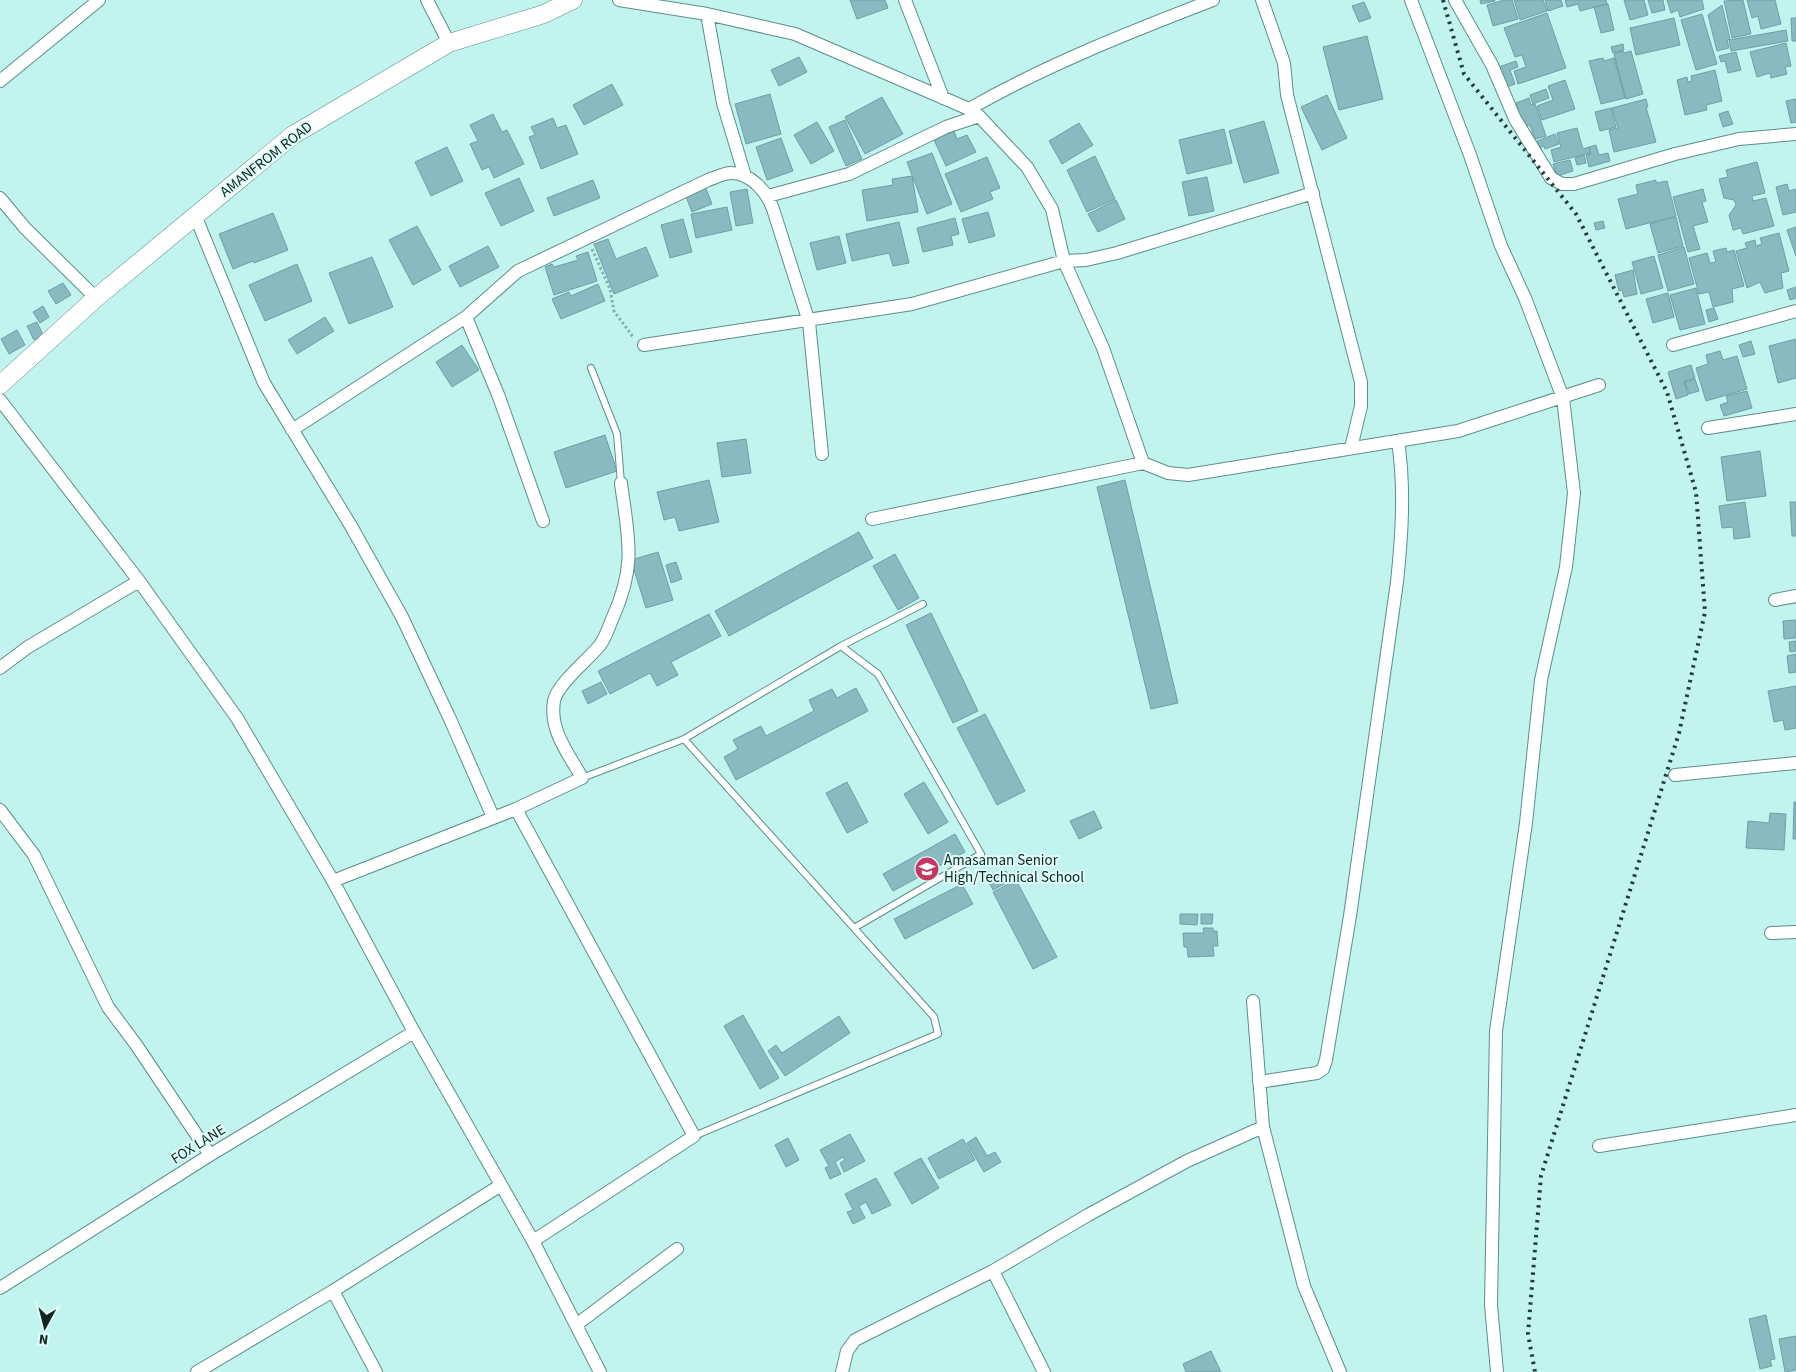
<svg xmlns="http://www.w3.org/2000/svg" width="1796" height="1372" font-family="'Source Sans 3',sans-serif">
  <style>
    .building { fill: #88bac0; stroke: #6e9fa5 }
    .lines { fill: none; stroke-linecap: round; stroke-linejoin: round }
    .lane-casing { stroke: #5d8e88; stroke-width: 8 }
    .street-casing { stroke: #5d8e88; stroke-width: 14 }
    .secondary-casing { stroke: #5d8e88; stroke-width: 19 }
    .path { stroke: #88b1ac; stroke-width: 3; stroke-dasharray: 2.5 2.5; stroke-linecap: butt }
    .lane { stroke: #fff; stroke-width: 6 }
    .street { stroke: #fff; stroke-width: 12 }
    .secondary { stroke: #fff; stroke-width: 18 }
    .rail { stroke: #243b39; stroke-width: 4; stroke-dasharray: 2.5 5; stroke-linecap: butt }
    .labels { text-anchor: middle; stroke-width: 4; stroke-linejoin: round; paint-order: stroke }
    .street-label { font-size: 15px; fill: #102422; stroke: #dffdf9 }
    .poi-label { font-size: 15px; fill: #102422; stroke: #dffdf9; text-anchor: start }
  </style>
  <rect width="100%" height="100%" fill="#c1f4ee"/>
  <path class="building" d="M850 0H885L888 8 857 19Z
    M1480 0H1495V1L1481 4Z
    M1504 0H1512L1518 19 1493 26 1487 5Z
    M1514 0H1543L1547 11 1520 20Z
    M1545 0H1561L1563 6 1548 11Z
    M1565 0H1606L1607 4 1580 11 1578 4 1567 7Z
    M1624 0H1644L1648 15 1630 20Z
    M1648 0H1663L1665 10 1652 13Z
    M1667 0H1702L1704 9 1680 17 1678 10 1671 13Z
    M1743 0 1751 34 1732 38 1724 1Z
    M1747 0H1775L1781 24 1761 29 1758 16 1752 18Z
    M1364 2 1371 18 1359 22 1352 6Z
    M1608 4 1614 30 1601 33 1594 7Z
    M1722 5 1730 39 1727 40 1729 48 1717 51 1708 15Z
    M1547 13 1566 68 1518 84 1514 71 1526 67 1522 55 1515 57 1504 28Z
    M1702 14 1717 64 1696 70 1681 20Z
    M1674 18 1680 45 1636 55 1630 28Z
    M1791 18H1796V41H1792Z
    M1786 30 1788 41 1731 51 1729 40Z
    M1367 36 1383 99 1339 110 1323 47Z
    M1786 43 1791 66 1785 67 1787 74 1771 78 1770 73 1757 77 1750 52Z
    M1623 44 1624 50 1613 53 1611 47Z
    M1623 51 1624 53 1631 51 1643 94 1626 99 1614 54Z
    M1736 52 1741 70 1728 73 1725 61 1721 62 1719 56Z
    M799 57 807 72 779 86 771 70Z
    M1603 58 1604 61 1614 58 1625 98 1601 104 1589 61Z
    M1516 61 1518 67 1510 70 1515 84 1504 88 1496 68Z
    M1715 70 1722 101 1706 105 1707 110 1685 115 1677 80 1687 77 1688 82 1692 81 1691 76Z
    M1565 80 1575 109 1542 120 1537 106 1553 100 1548 86Z
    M612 84 623 105 584 125 573 105Z
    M1546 89 1549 98 1533 104 1530 95Z
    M770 94 781 134 746 144 735 104Z
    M1327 95 1347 138 1322 150 1301 107Z
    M882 97 903 134 865 154 845 117Z
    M1529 98 1531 105 1535 104 1546 136 1535 139 1530 125 1522 128 1516 103Z
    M1646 99 1648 107H1646L1656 142 1614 152 1609 130 1618 128 1612 108Z
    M1796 99V122L1791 123 1786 101Z
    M1611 108 1616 127 1600 131 1595 112Z
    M1728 111 1733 124 1723 127 1719 114Z
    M493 114 502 132 507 130 524 164 494 178 489 167 482 170 470 144 478 141 470 125Z
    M553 118 557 128 566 125 578 154 541 169 529 137 535 135 531 127Z
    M845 120 862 159 846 166 829 127Z
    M1264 121 1279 173 1244 183 1229 131Z
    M817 122 834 151 811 164 794 135Z
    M1079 123 1093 145 1062 164 1049 141Z
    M1577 128 1583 149 1589 147 1590 153 1554 162 1551 150 1561 147 1557 133Z
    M1224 129 1232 163 1187 174 1179 140Z
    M954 131 957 139 967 135 976 152 946 166 934 140Z
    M1555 134 1559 144 1545 149 1544 146 1540 148 1537 141Z
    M781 138 793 171 767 180 756 147Z
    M1596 145 1599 155 1608 153 1610 161 1589 167 1586 155 1591 154 1589 147Z
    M447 147 463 181 431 196 415 162Z
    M932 153 952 204 927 214 907 162Z
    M1584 155 1586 163 1577 165 1575 158Z
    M1095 156 1115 199 1087 212 1067 170Z
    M987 157 1000 188 990 192 993 199 961 212 945 174Z
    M1570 160 1573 171 1557 176 1553 164Z
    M1757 162 1765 193 1752 196 1753 201 1766 198 1774 226 1743 234 1741 228 1733 230 1729 215 1736 205 1734 200 1724 198 1719 179 1728 177 1726 170Z
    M912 176 918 212 867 221 862 190 893 185 892 179Z
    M1207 177 1214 211 1189 216 1182 182Z
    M519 178 534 211 501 226 485 193Z
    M593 180 600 198 554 216 547 198Z
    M1656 180V183L1667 181 1676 216 1626 229 1618 199 1638 194 1636 185Z
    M1787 184 1789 191 1796 189V212L1783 215 1776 187Z
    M705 186 712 204 692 212 685 194Z
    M747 189 753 223 736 226 730 192Z
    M1703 189 1706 201 1702 202 1708 222 1693 226 1700 249 1688 252 1673 197Z
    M1116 200 1125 219 1098 232 1088 214Z
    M727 207 732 230 696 238 691 214Z
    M988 212 995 236 969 243 962 219Z
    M273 213 288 250 254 263 253 261 233 269 219 234Z
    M1676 217 1683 246 1658 253 1650 224Z
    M955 218 959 234 951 236 953 245 923 252 917 228Z
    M683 219 692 252 670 258 661 225Z
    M1603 221 1605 228 1596 230 1594 223Z
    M899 222 909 263 893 266 889 253 852 261 846 234Z
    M417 226 441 270 413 285 389 240Z
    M1796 227V256L1787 230Z
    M1779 233 1789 271 1781 273 1783 288 1765 293 1760 282 1747 288 1736 251 1747 248 1745 243 1755 240 1756 246 1762 244 1760 238Z
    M839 236 846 263 817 270 810 243Z
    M608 239 616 259 646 247 658 276 614 294 594 244Z
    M488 246 499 267 460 287 449 266Z
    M1684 247 1694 284 1668 291 1658 255Z
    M1726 248 1727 252 1734 250 1744 286 1732 289 1733 302 1713 307 1709 292 1699 294 1689 258 1707 253 1710 263 1716 262 1713 251Z
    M588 252 597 281 554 295 545 267 552 264 554 267 578 260 576 256Z
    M1654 256 1663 288 1641 294 1632 262Z
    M372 257 393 307 349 324 329 273Z
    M297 264 312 301 265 321 249 285Z
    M1633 270 1637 294 1624 297 1622 290 1619 291 1615 275Z
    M63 283 71 295 56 304 48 291Z
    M598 284 605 301 561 319 552 299 569 292 571 296Z
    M1796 287V298L1790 300 1787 290Z
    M1696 288 1705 324 1680 330 1670 295Z
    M1668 293 1674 317 1653 323 1646 299Z
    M43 306 49 317 40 323 33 312Z
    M1714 308 1718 319 1709 322 1706 310Z
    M325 317 334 331 297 354 288 340Z
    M37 322 43 335 34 340 27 326Z
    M17 330 25 345 9 354 1 339Z
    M1796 339V378L1778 383 1769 346Z
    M1751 341 1755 354 1743 357 1739 345Z
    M462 345 479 370 452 387 436 362Z
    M1720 351 1723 360 1737 356 1747 389 1706 401 1696 368 1708 364 1706 355Z
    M1691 365 1695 378 1684 381 1688 395 1676 399 1668 372Z
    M1695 379 1699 391 1689 394 1685 382Z
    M1747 391 1752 408 1724 416 1720 405 1728 402 1726 396Z
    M605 435 617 471 566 488 554 452Z
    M746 439 751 473 722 477 717 443Z
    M1760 451 1766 496 1727 501 1721 457Z
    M709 480 719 522 679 531 675 517 664 520 657 492Z
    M1125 480 1178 703 1151 709 1097 487Z
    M1745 502 1750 537 1734 539 1733 527 1722 528 1719 506Z
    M1790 502H1796V536H1792Z
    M859 532 873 558 729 636 715 611Z
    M658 552 673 600 646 608 631 560Z
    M895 554 919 598 898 610 873 566Z
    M676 562 682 579 671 583 666 565Z
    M931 613 978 711 953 723 906 625Z
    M709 614 721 636 671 662 678 675 657 686 650 673 610 694 598 671Z
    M1796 620V638L1784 639 1783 621Z
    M1796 641V651L1790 652 1789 642Z
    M1796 654V672L1789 673 1787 656Z
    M601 682 607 694 588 704 582 691Z
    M1796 686V728L1785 730 1783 720 1774 722 1768 691Z
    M856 688 868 711 736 780 724 757 738 749 733 740 761 726 766 736 814 711 809 700 832 689 837 698Z
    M985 714 1025 791 997 805 957 728Z
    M847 782 868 822 847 833 826 793Z
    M924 782 948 822 928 834 904 794Z
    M1794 802H1796V839H1793Z
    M1094 811 1102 828 1079 839 1070 821Z
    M1770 813 1786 814 1784 850 1746 848 1748 821 1769 823Z
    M955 834 965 852 893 891 883 874Z
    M1006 871 1012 880 993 890 988 880Z
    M1016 880 1057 957 1033 969 993 892Z
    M962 884 973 904 905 939 894 919Z
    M1180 914H1198L1197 925 1180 924Z
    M1201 914H1213L1212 924H1201Z
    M1203 928H1213V931H1217L1218 946H1213L1214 956 1188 957 1187 947H1184L1183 933H1204Z
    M743 1015 779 1078 760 1089 724 1026Z
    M839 1016 850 1033 785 1076 768 1051 776 1045 782 1053Z
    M850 1134 865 1161 844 1172 840 1163 845 1160 843 1157 835 1162 841 1174 830 1179 825 1168 829 1166 820 1150Z
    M976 1137 987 1156 995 1152 1001 1162 984 1172 967 1143Z
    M788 1138 799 1160 786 1167 775 1145Z
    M963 1139 975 1160 939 1179 928 1158Z
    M921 1158 939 1188 912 1204 894 1173Z
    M876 1178 891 1205 872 1214 866 1202 859 1206 865 1218 853 1224 847 1212 853 1210 845 1194Z
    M1766 1315 1775 1359 1770 1360 1772 1366 1760 1369 1749 1319Z
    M1796 1336V1370L1785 1372 1779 1339Z
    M1211 1351 1221 1372H1186L1183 1364Z"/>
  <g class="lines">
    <defs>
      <path id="lane" d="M591 368 617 434 621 483
        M841 646 878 674 981 854 854 928
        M684 739 934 1017 938 1034 694 1136
        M582 778 684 739 841 646 923 604"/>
      <path id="street" d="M427 0 449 43
        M619 0 707 14 795 34 969 109C1046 65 1130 32 1213 0
        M905 0 943 98
        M1262 0 1284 63 1287 95 1361 382V406L1351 448
        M1411 0 1470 155 1501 246 1525 298 1563 398 1574 493 1566 567 1541 680 1526 823 1496 1031 1491 1305 1497 1372
        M1455 0 1492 65 1515 119 1551 178 1562 184H1574L1675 154 1739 139 1796 134
        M707 14 723 103 745 176
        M0 81 99 0
        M969 109 979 116 1027 167 1052 209 1064 261 1103 348 1143 463
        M768 196 849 174 946 127 979 116
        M0 198 25 228 96 298
        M195 215 264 383 351 526 402 617 450 719 493 817
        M466 317 499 397 543 521
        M644 345 912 304 1064 261 1086 260 1117 253 1313 193
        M1673 345 1796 311
        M0 400 139 581 237 718 333 881 414 1032 533 1241 600 1372
        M1708 428 1796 414
        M292 430 466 317 518 271 708 180C715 178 723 173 731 173 751 173 767 192 773 209L809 322 822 454
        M872 519 1143 463 1168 473 1188 475 1458 431 1599 385
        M1775 600 1796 596
        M0 668 28 647 139 581
        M1675 775 1796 763
        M516 809 694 1136 533 1241
        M0 810 34 855 108 1007 137 1046 210 1155
        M333 881 516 809 582 778C569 754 549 731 554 701 557 684 589 659 600 645 606 637 609 626 613 617 637 564 628 537 621 483
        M1771 933 1796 932
        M1253 1001 1263 1127
        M1259 1082 1317 1073 1323 1069 1326 1060 1350 916 1397 582C1402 535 1405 488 1398 441
        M1599 1146 1796 1115
        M993 1271 1044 1372
        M0 1288 210 1155 414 1032
        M333 1291 376 1372
        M576 1325 677 1249
        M197 1372 333 1291 501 1185
        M842 1372 847 1351 855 1340 993 1271 1088 1215 1187 1161 1263 1127 1304 1286 1340 1372"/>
      <path id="secondary" d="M0 385 96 298 293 135 449 43 544 14 573 0"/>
    </defs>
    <use href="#lane" class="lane-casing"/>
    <use href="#street" class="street-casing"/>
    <use href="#secondary" class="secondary-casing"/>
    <path class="path" d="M592 249 610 289 614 311 633 337"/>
    <use href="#lane" class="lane"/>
    <use href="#street" class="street"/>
    <use href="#secondary" class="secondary"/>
    <path class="rail" d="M1443 0 1464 74 1576 214 1667 392 1696 492 1705 612 1679 733 1541 1176 1528 1334 1535 1372"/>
  </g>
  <defs>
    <symbol id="school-disc" viewBox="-11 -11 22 22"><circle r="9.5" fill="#c63864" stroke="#dffdf9"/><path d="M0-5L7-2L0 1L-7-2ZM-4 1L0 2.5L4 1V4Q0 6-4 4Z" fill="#fff"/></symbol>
  </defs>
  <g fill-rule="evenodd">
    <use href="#school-disc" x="913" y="855" width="28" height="28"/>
  </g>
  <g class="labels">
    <g class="street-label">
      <text transform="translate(266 159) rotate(-38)" y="5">AMANFROM ROAD</text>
      <text transform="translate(198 1144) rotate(-32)" y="5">FOX LANE</text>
    </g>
    <g class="poi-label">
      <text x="944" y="865">Amasaman Senior<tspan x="944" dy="17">High/Technical School</tspan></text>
    </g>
  </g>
  <g transform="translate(45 1327) rotate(187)" stroke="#dffdf9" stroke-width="4" paint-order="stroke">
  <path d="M0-4L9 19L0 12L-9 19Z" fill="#102422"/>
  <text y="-8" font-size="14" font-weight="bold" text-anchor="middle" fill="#102422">N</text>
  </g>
</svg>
